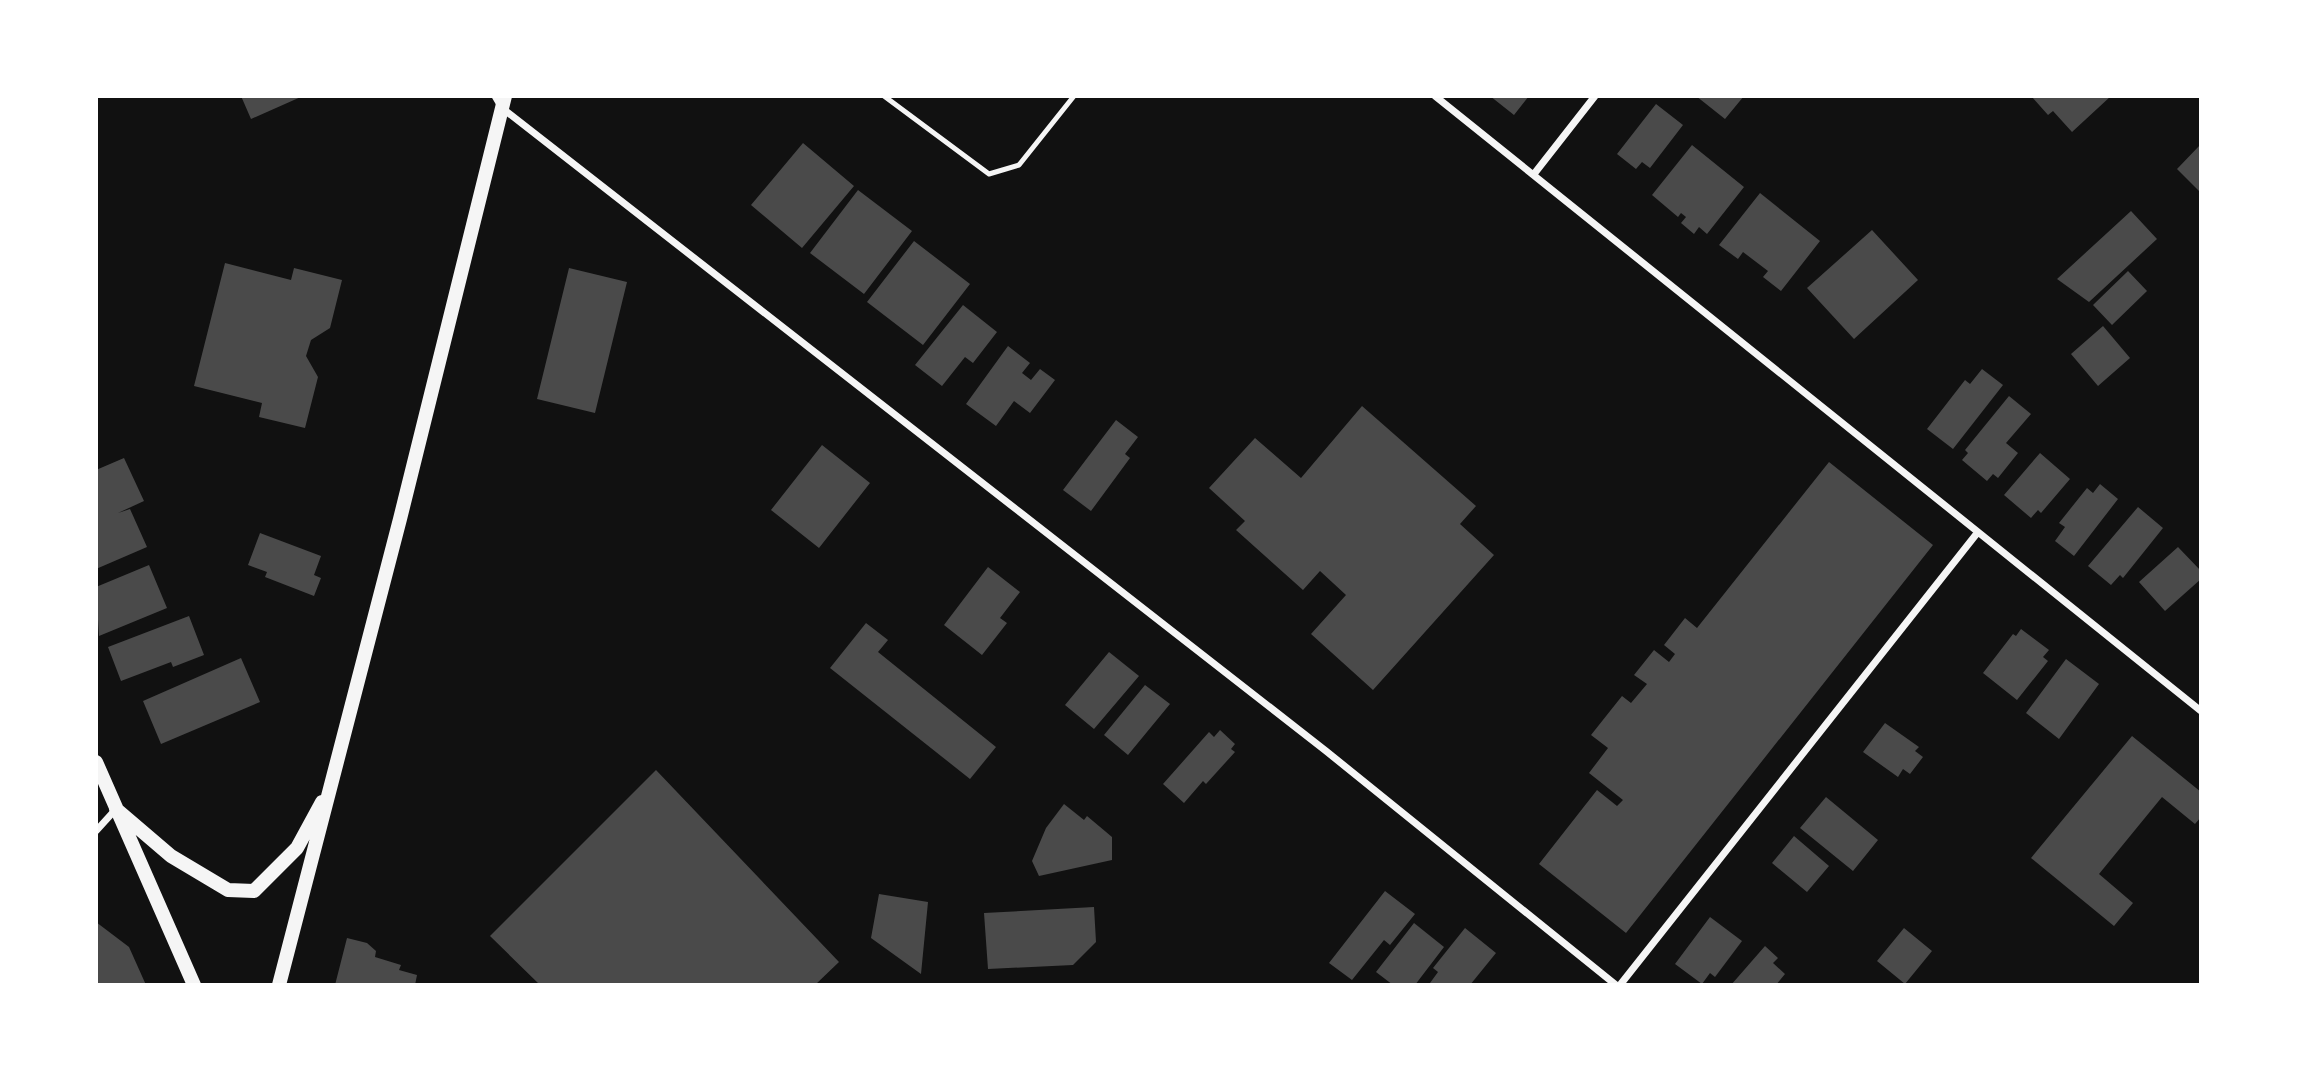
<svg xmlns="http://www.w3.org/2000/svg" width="2297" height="1081" font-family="'Space Grotesk',sans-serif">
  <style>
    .building { fill: #4a4a4a }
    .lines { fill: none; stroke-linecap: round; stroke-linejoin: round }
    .service { stroke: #f5f5f5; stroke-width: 5 }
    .minor { stroke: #f5f5f5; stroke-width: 7 }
    .secondary { stroke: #f5f5f5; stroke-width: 14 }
  </style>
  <rect width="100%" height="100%" fill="#111"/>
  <path class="building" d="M241 96H303L251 119Z
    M1490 96H1529L1514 115Z
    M1696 96H1744L1725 119Z
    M2031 96H2111L2072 132 2053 111 2048 115Z
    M1656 104 1683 125 1650 168 1642 162 1636 169 1617 154Z
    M803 143 854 186 802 248 751 205Z
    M2201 144V189L2199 191 2177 169Z
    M1692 145 1744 187 1707 234 1699 227 1694 234 1681 223 1686 217 1681 213 1678 217 1652 195Z
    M858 190 912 231 864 294 810 253Z
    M1760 193 1820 241 1781 291 1763 277 1768 271 1743 252 1738 259 1719 245Z
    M2131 211 2157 239 2089 302 2057 279Z
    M1872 230 1918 280 1854 339 1807 288Z
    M914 241 970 284 923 345 867 302Z
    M225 263 291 280 294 268 342 280 330 328 311 340 306 356 318 377 305 428 259 417 262 403 194 386Z
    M569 268 627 282 595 413 537 399Z
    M2128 271 2147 291 2112 325 2093 305Z
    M963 305 997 332 973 363 965 357 942 386 915 365Z
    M2103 326 2130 358 2098 386 2071 354Z
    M1008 346 1030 363 1022 373 1031 380 1040 369 1055 380 1030 413 1014 401 996 426 966 404Z
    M1982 369 2003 385 1953 449 1927 429 1965 380 1970 384Z
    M2009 396 2031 414 2006 443 2018 453 1998 478 1993 474 1987 481 1962 460 1968 453 1965 450Z
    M1362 406 1476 506 1460 524 1494 555 1373 690 1311 634 1346 595 1320 571 1303 590 1236 530 1245 521 1209 488 1255 438 1301 478Z
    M1116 420 1138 437 1125 454 1130 458 1091 511 1063 490Z
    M822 445 870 483 819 548 771 510Z
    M2040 453 2070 479 2041 513 2038 510 2031 518 2004 495Z
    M124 458 144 501 118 513 130 509 147 547 96 569V470Z
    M1829 462 1933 545 1626 933 1539 864 1597 790 1617 806 1623 800 1589 773 1608 748 1591 735 1622 696 1631 703 1647 684 1634 675 1654 650 1669 662 1675 654 1664 645 1685 618 1697 628Z
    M2100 484 2118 499 2074 556 2055 541 2065 527 2059 523 2087 488 2093 493Z
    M2138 507 2163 528 2123 578 2120 575 2111 585 2088 566Z
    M260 533 321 556 314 575 321 578 314 596 265 577 267 572 248 565Z
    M2178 547 2201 571V579L2165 611 2139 582Z
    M149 565 167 608 99 636 96 587Z
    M988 567 1020 592 1000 618 1007 623 982 655 944 625Z
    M189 616 204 655 173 667 171 662 121 681 108 647Z
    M866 623 888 640 878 652 996 747 970 779 830 668Z
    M2021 629 2049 650 2043 657 2048 661 2017 700 1983 673 2013 634 2016 636Z
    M1109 652 1139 676 1094 729 1065 705Z
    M241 658 260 702 161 744 143 701Z
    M2066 659 2099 684 2059 739 2026 713Z
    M1145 685 1170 704 1128 755 1104 735Z
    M1885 723 1919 747 1915 751 1923 757 1910 774 1903 769 1898 777 1863 752Z
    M1220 730 1235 744 1231 749 1235 752 1206 784 1203 781 1184 803 1163 784 1209 732 1214 737Z
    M2132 736 2201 792V817L2195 824 2162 797 2099 874 2133 903 2114 926 2031 858Z
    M656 770 839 962 815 985H540L490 936Z
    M1826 797 1878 840 1853 871 1800 828Z
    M1064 804 1084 820 1087 816 1112 837V860L1039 876 1032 861 1046 828Z
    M1794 836 1829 866 1807 892 1772 863Z
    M1385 891 1415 914 1390 945 1384 940 1352 980 1329 963Z
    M879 894 928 902 921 974 871 938Z
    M1094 907 1096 942 1073 965 988 969 984 913Z
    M1710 917 1742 941 1715 977 1710 973 1702 984 1675 964Z
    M96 922 129 947 146 985H96Z
    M1414 923 1444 947 1415 985H1393L1376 972Z
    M1465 928 1496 953 1470 985H1433L1430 983 1438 972 1433 968Z
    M1904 928 1932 951 1905 984 1877 961Z
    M347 938 367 943 376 951 375 957 401 965 399 970 417 975 415 985H335Z
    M1765 946 1778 958 1773 963 1785 974 1776 985H1731Z"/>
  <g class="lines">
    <path class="service" d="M884 96 989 174 1019 165 1074 96"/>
    <path class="minor" d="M495 96 502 108 1326 751 1616 985
      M1435 96 2201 711
      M1534 174 1595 96
      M96 831 116 809
      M1620 985 1978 532"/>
    <path class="secondary" d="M96 762 194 985
      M116 809 171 856 228 890 254 891 297 848 322 802
      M279 985 400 519 505 96"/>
  </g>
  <rect width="2297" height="1081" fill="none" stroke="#ffffff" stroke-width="196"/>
</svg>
